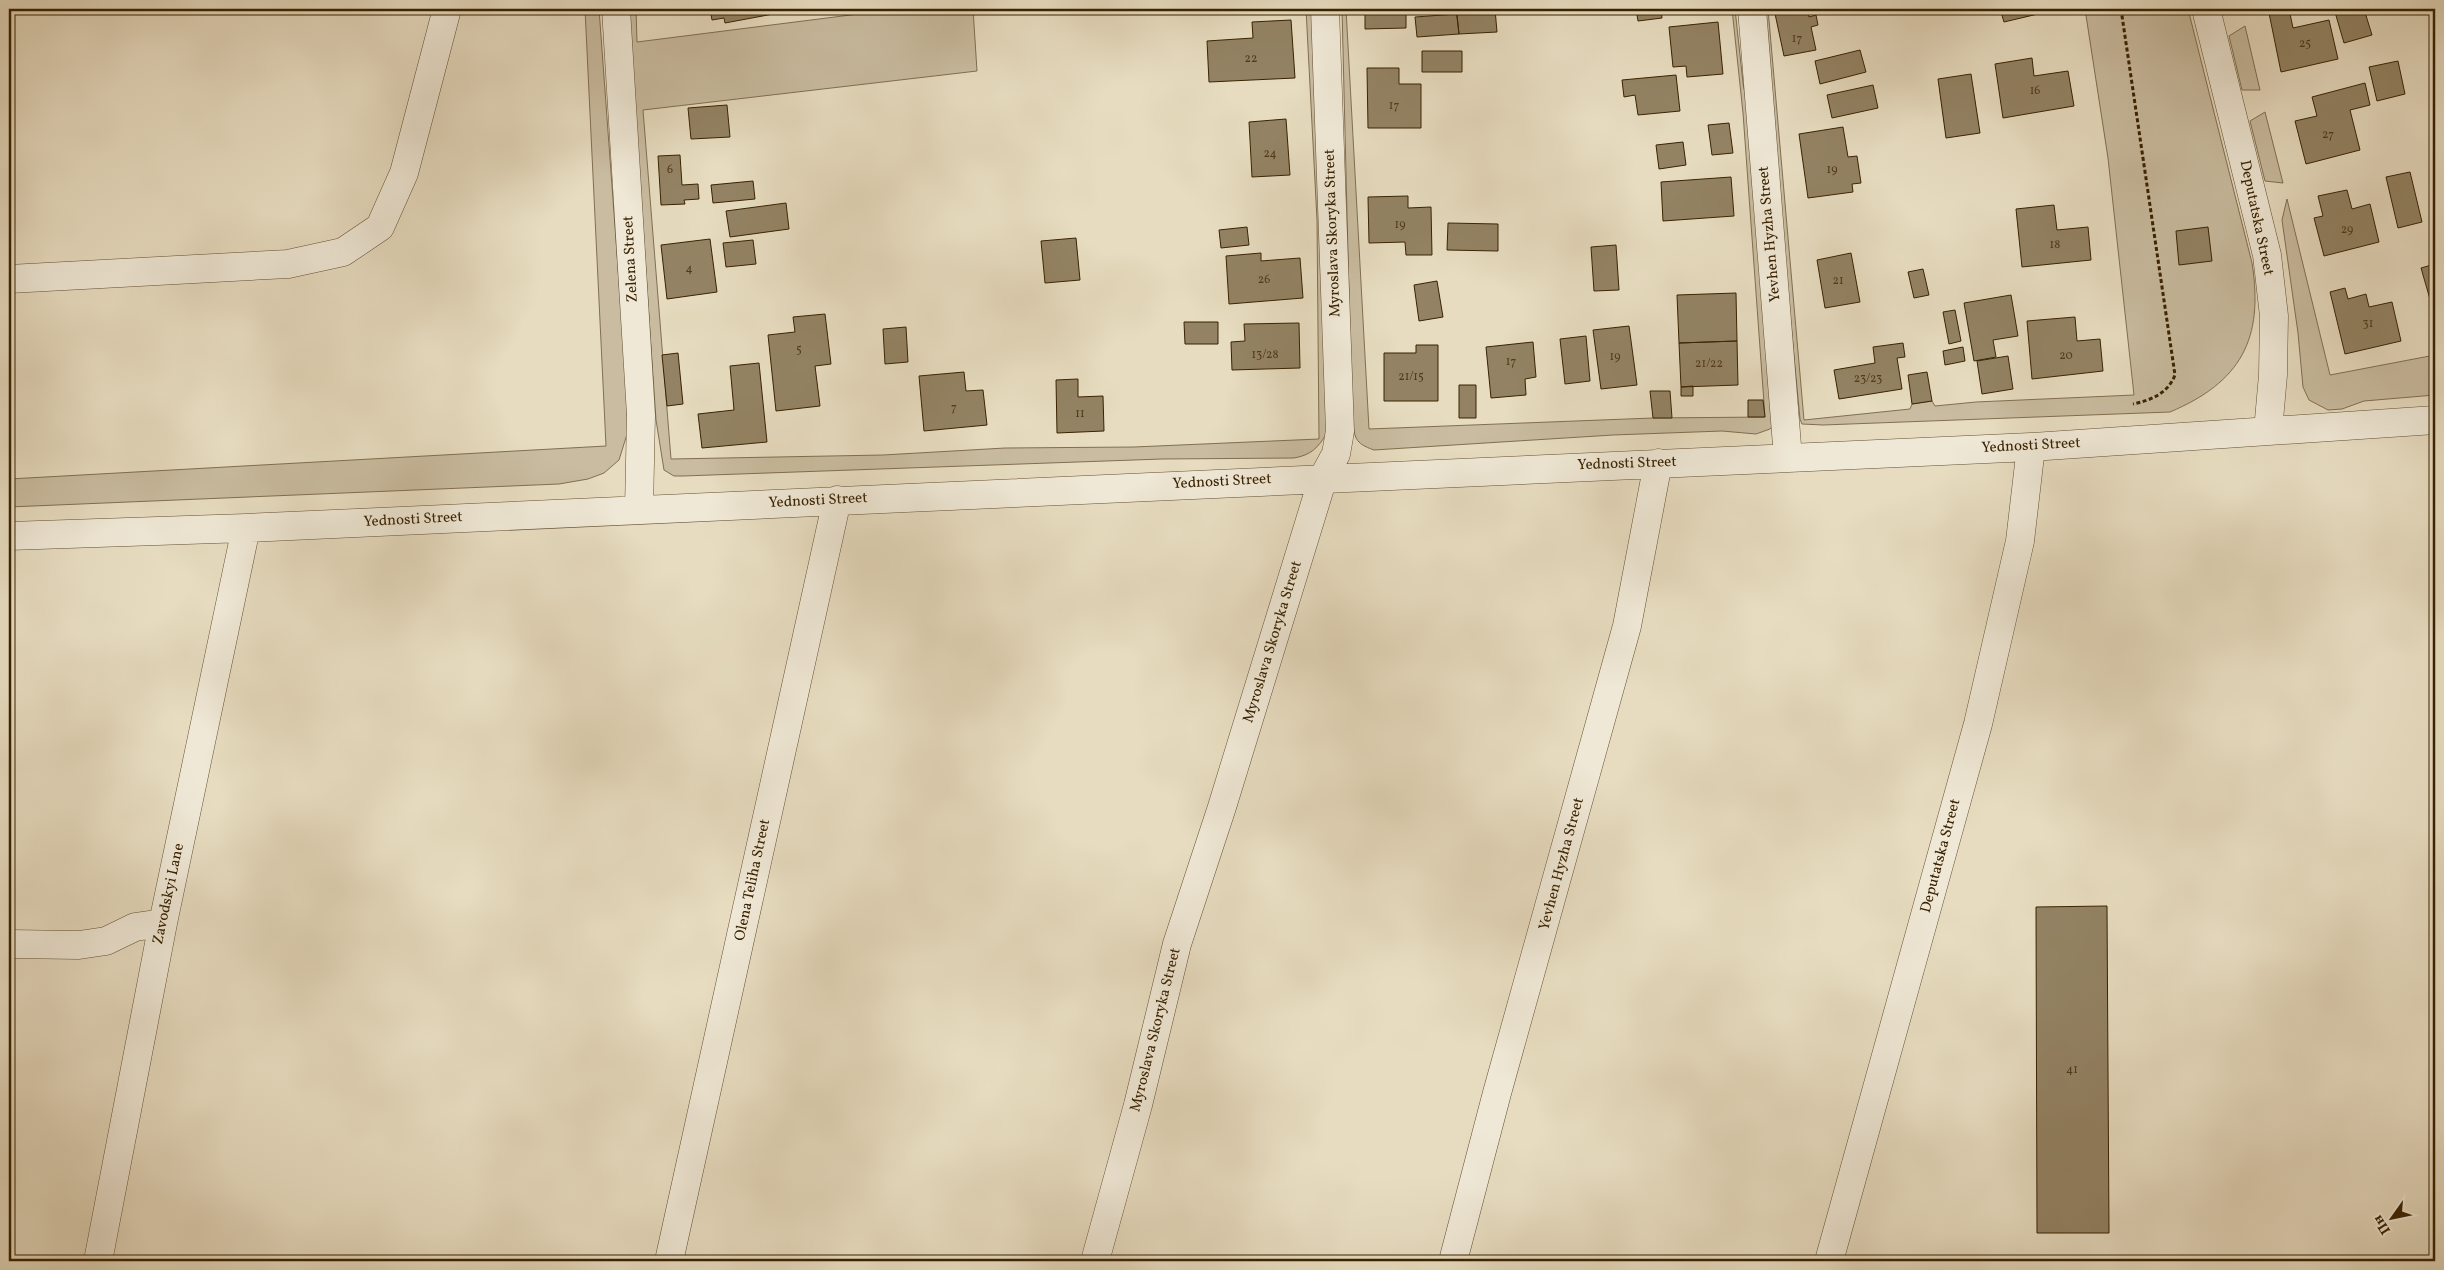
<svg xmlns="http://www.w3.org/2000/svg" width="2444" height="1270" font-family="Vollkorn,serif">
	<rect width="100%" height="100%" fill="#e7dcc0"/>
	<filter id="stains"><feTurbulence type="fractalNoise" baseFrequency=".004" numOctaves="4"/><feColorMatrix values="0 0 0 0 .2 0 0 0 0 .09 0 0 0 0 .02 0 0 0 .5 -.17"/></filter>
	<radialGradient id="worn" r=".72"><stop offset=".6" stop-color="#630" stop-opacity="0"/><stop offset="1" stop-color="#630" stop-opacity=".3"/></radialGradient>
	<path fill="#c9bca0" stroke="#816f50" d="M585,9H599L625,363L628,431L619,460L604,473L588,479L559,484L9,507V479L606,446Z
		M628,9H636L637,42L898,9H973L977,71L643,110L671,459L883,455L1005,448L1134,447L1319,439L1317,220L1306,9H1315L1327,433C1318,448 1311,455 1294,458L1162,459L683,476H674L664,470L656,420Z
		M1342,9H1346L1369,429L1653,418L1765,417L1743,113L1732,9H1735L1743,83L1750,123L1775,423L1770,429L1756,434L1722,431L1613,435L1374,450C1354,443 1355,438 1352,418Z
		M1761,9H1768L1804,420L1910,409L1912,404L1932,401L1935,406L1976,402L2134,395L2108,158L2085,9H2188L2252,263C2264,339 2241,382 2170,412L1823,425L1802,424L1800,419Z
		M2245,26L2260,90H2242L2229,36Z
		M2265,112L2283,183L2265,181L2250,121Z
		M2287,199L2330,375L2435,355V395L2364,401L2342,409L2328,410L2309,400L2303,387L2298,333L2282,220Z"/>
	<path fill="#938364" stroke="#392201" d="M710,9H783L784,12L725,23L724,18L712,20Z
		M1365,9H1406V28L1365,29Z
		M1456,9H1495L1497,32L1459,34Z
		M1636,9H1661L1662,18L1638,21Z
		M1774,9H1807L1809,17L1816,15L1818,25L1811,27L1816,50L1784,56Z
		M2000,9H2059L2004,22Z
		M2289,9L2293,28L2329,20L2338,59L2281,72L2269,13Z
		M2348,9H2364L2372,35L2344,43L2335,12Z
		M1457,14L1459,34L1417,37L1415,17Z
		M1291,20L1295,78L1209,82L1207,41L1253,38L1252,22Z
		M1718,22L1723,74L1687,77L1686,66L1673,67L1669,27Z
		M1860,50L1866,72L1820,84L1815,61Z
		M1422,51H1462V72H1422Z
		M2032,58L2034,76L2068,71L2074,106L2003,118L1995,64Z
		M2398,61L2405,94L2377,101L2369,67Z
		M1367,68H1399V84H1421V128H1368Z
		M1971,74L1980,133L1946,138L1938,79Z
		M1676,75L1680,111L1638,115L1635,95L1624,97L1622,80Z
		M2365,83L2370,105L2350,110L2360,150L2306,164L2295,121L2317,116L2312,97Z
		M1873,85L1878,108L1832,118L1827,95Z
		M727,105L730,137L691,139L688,108Z
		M1286,119L1290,175L1252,177L1249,122Z
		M1729,123L1733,153L1712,155L1708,125Z
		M1843,127L1848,157L1857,156L1861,183L1852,184L1853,192L1808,198L1799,134Z
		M1683,142L1686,165L1659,169L1656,145Z
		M680,155L682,185L698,184L699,199L684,200L685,204L661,205L658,156Z
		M2410,172L2422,222L2398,228L2386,177Z
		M1731,177L1734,216L1663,221L1661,182Z
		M753,181L755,199L713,203L711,185Z
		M2347,190L2352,209L2370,204L2379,242L2324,256L2314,218L2323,216L2318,196Z
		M1408,196V208L1431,207L1432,255H1406L1405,242L1369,243L1368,197Z
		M786,203L789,229L730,237L726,211Z
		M2054,205L2057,230L2088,227L2091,260L2022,267L2016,209Z
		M1448,223L1498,224V251L1447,250Z
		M1247,227L1249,245L1221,248L1219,230Z
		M2208,227L2212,261L2179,265L2176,231Z
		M1076,238L1080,280L1045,283L1041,241Z
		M710,239L717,292L667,299L661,245Z
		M753,240L756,264L726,267L723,243Z
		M1616,245L1619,290L1594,291L1591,247Z
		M1261,253V261L1300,258L1303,298L1229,304L1226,256Z
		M1851,253L1860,302L1825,308L1817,260Z
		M2435,264V305L2432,306L2421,268Z
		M1923,269L1929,295L1914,298L1908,272Z
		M1437,281L1443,317L1419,321L1414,285Z
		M2345,288L2348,299L2366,294L2369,307L2392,302L2401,341L2345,354L2330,292Z
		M1736,293L1737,341L1679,343L1677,295Z
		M2011,295L2018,336L1993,340L1996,357L1974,361L1964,303Z
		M1955,310L1961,341L1949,344L1943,312Z
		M825,314L831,364L815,366L820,406L776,411L768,335L795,332L793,317Z
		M2075,317L2077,341L2100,339L2103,371L2032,379L2027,321Z
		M1184,322H1218V344H1185Z
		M1299,323L1300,368L1232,370L1231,342L1245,341L1244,324Z
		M1629,326L1637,385L1601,389L1593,330Z
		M906,327L908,362L885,364L883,329Z
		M1586,336L1590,381L1565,384L1560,339Z
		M1737,341L1738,385L1681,387L1679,343Z
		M1533,342L1536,377L1525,379L1526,395L1491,398L1486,347Z
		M1903,343L1905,357L1897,358L1902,389L1839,399L1834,370L1875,363L1873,347Z
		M1416,345H1438V401H1384V353H1416Z
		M1963,347L1965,361L1945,365L1943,351Z
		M678,353L683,404L667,406L662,355Z
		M2008,356L2013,389L1982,394L1977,361Z
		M759,363L767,442L702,448L698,414L734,410L730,366Z
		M964,372L966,391L983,390L987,425L924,431L919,376Z
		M1927,372L1932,401L1912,404L1908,375Z
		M1078,379V397L1103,396L1104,431L1057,433L1056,380Z
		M1459,385H1476V418H1459Z
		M1693,386V396H1681V387Z
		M1650,391H1670L1672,418H1653Z
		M1748,400H1763L1765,417H1748Z
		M2107,906L2109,1233H2037L2036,907Z"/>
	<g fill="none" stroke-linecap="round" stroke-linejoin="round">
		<g stroke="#645031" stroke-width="29">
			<path id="minor" d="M616,9L641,415L639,509
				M1752,9L1788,458
				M2206,9L2267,255L2274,316L2273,375L2268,431
				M9,279L288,264L343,252L380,227L404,173L447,9
				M9,536L246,528L2031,447L2435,420
				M9,944L79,945L106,941L135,927L163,923
				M98,1261L163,923L246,528
				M669,1261L837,500
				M1095,1261L1138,1105L1177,944L1222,807L1323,478L1336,454L1340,431L1325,9
				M1453,1261L1497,1093L1627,626L1658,463
				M1829,1261L1978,724L2020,541L2031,447"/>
		</g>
		<path stroke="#392201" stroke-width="3" stroke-dasharray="4 2.5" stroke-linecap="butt" d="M2121,9L2175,375C2168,393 2152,400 2133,404"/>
		<use href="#minor" stroke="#efe8d6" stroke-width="28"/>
	</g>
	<g text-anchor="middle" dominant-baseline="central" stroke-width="4" stroke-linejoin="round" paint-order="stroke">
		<g font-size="12" fill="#503a1a">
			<text x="1797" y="39">17</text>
			<text x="2305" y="44">25</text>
			<text x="1251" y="59">22</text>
			<text x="2035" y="91">16</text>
			<text x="1394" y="106">17</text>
			<text x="2328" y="135">27</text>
			<text x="1270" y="154">24</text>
			<text x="670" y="170">6</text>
			<text x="1832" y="170">19</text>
			<text x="1400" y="225">19</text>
			<text x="2347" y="230">29</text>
			<text x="2055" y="245">18</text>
			<text x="689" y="269">4</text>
			<text x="1264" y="280">26</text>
			<text x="1838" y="281">21</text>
			<text x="2368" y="324">31</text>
			<text x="799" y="350">5</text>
			<text x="1265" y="355">13/28</text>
			<text x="2066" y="356">20</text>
			<text x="1615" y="357">19</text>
			<text x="1511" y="362">17</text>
			<text x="1709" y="364">21/22</text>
			<text x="1411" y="377">21/15</text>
			<text x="1868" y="379">23/23</text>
			<text x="954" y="408">7</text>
			<text x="1080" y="414">11</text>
			<text x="2072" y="1070">41</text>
		</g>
		<g font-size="15" fill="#392201" stroke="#efe8d6">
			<text transform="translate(2256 218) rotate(78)">Deputatska Street</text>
			<text transform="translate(1333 233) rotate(-92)">Myroslava Skoryka Street</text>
			<text transform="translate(1770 234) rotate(-95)">Yevhen Hyzha Street</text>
			<text transform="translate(631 259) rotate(-93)">Zelena Street</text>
			<text transform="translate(2031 446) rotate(-3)">Yednosti Street</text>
			<text transform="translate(1627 464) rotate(-2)">Yednosti Street</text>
			<text transform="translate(1222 482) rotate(-3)">Yednosti Street</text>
			<text transform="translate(818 501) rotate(-3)">Yednosti Street</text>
			<text transform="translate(413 520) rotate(-3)">Yednosti Street</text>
			<text transform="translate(1273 642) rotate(-73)">Myroslava Skoryka Street</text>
			<text transform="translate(1941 856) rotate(-75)">Deputatska Street</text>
			<text transform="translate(1562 864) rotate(-75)">Yevhen Hyzha Street</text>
			<text transform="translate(753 880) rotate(-78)">Olena Teliha Street</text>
			<text transform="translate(169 894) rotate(-78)">Zavodskyi Lane</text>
			<text transform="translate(1156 1030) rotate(-76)">Myroslava Skoryka Street</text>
		</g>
	</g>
	<rect width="2444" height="1270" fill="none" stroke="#e7dcc0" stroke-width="30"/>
	<rect x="10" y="10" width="2424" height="1250" fill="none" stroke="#392201" stroke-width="2.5"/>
	<rect x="15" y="15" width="2414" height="1240" fill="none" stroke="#392201"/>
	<g transform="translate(2392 1218) rotate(237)" stroke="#efe8d6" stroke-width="4" paint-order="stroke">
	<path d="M0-4L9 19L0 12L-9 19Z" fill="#392201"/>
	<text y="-8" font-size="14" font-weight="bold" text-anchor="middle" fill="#392201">Пн</text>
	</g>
	<rect width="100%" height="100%" filter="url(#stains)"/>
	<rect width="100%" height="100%" fill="url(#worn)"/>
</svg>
